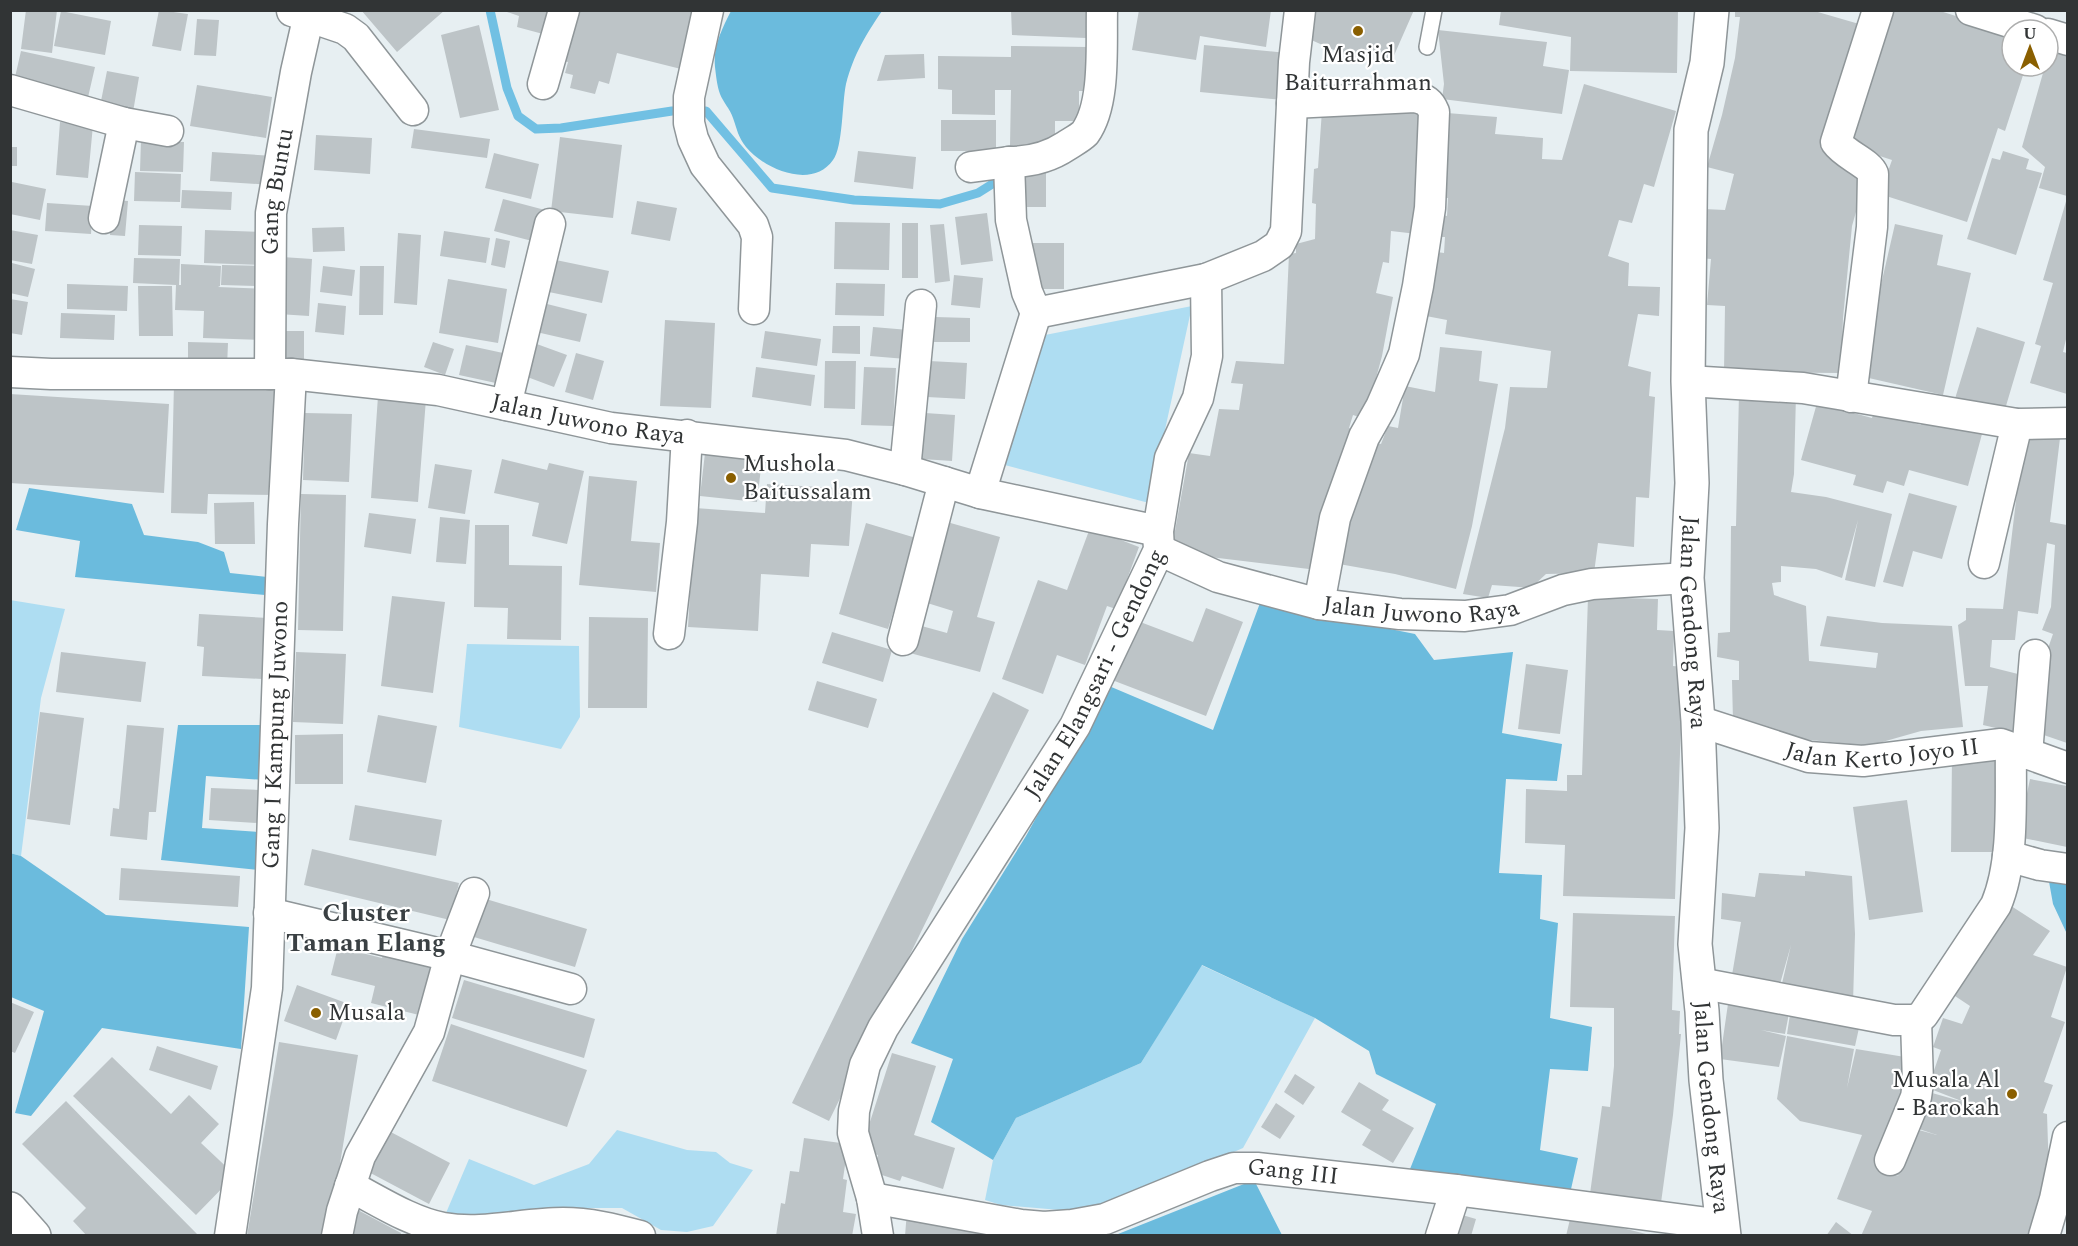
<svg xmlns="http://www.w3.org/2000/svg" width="2078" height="1246" font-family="Spectral,serif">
	<rect width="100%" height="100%" fill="#e7eff2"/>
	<path fill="#aeddf2" d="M1192,306L1149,503L1001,464L1040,336Z
		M10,600L65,609L41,698L21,856L10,853Z
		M467,644L579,646L580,717L561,749L459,727Z
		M1201,965L1315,1018L1243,1148L1190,1171L1083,1212L1001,1205L985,1200L993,1160L1016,1118L1141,1063Z
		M617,1130L687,1150L716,1152L730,1163L753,1170L713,1226L687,1232L661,1230L622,1208H572L543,1219H478L446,1213L469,1159L534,1185L589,1164Z"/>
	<path fill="#6bbbdd" d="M731,11H882C865,36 854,54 846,84C842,102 843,147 833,160C812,190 764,169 746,147C738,137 737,129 733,118C730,109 723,102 720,94C717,86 716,75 715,67C713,46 722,29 731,11Z
		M29,488L132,504L144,535L198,542L224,552L230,573L267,577L265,595L75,577L80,541L16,530Z
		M1260,603L1415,634L1434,660L1513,652L1502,733L1562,744L1557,781L1506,779L1499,873L1542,875L1540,919L1558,923L1550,1018L1592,1027L1588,1071L1550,1069L1540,1150L1578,1158L1569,1198L1408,1174L1436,1104L1376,1074L1369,1051L1315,1018L1202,965L1141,1063L1016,1118L993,1160L931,1122L953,1059L911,1043L962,939L1026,836L1109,686L1213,730Z
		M178,725H268L265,780L206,776L202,828L259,832V870L161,860Z
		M10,853L21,856L106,915L249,927L241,1049L102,1028L31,1116L15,1113L44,1011L11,997Z
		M2067,862V934L2053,904L2048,876Z
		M1254,1180L1282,1235L1113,1236Z"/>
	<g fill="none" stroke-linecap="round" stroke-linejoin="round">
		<path stroke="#71c0e3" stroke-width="9" d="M490,10L507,88L518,116L536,129L561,128L672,111H706L772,188L854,200L940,204L978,193L1005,176"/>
	</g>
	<path fill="#bdc4c7" d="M26,10H57L52,53L21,49Z
		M159,10L188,14L181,51L152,46Z
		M361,10H445L397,52Z
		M501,10H549L543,34L517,27L519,16Z
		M571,10H704L689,71L617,53L609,84L599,81L595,94L570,88L573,75L565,73L568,62L558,60Z
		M1011,10H1090L1086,38L1012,35Z
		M1139,10H1271L1266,47L1200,36L1196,60L1132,50Z
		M1312,10H1414L1392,60L1366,49L1361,62L1309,39L1315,24L1308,20Z
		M1501,10H1678L1677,73L1570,71L1571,37L1499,25Z
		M1735,10H1811L1866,26L1825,143L1867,173L1852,226L1843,318L1841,373L1724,372L1725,306L1707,305L1711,259L1700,258L1704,209L1725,210L1734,174L1707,167L1722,115L1735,58L1740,17H1735Z
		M1885,10H1937L2012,34V66H2026L2005,131L1998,128L1967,222L1880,194L1892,160L1849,146Z
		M61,11L111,21L105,55L54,46Z
		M197,19L219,20L216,56L194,55Z
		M479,25L499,110L460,118L441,35Z
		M1438,30L1547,42L1543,66L1569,70L1562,114L1442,99L1444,84Z
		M1204,45L1287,53L1282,100L1200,92Z
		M1011,46L1088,47L1087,91H1079V121H1055V146H1010L1011,90H995V115L952,114V90L938,89V56L1011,57Z
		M21,51L95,67L86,106L13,86Z
		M2049,51L2067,56V196L2039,188L2045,167L2022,147L2045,66H2048Z
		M924,54L925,78L877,81L885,55Z
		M107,71L139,77L133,112L100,106Z
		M1584,84L1676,111L1654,187L1644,184L1632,223L1619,220L1608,256L1629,263L1628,286L1660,287L1659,316L1638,314L1628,366L1651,372L1649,396L1655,397L1649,498L1636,497L1634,547L1598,543L1594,573L1546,574L1531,588L1492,585L1488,598L1463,594L1505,428L1510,387L1547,388L1551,351L1445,334L1447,320L1426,316L1437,252L1444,253L1445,237H1440L1442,215L1447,216L1448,198H1439L1447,113L1497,117L1495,134L1543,138L1542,159L1562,160Z
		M197,85L272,97L266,138L190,126Z
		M1363,107L1424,113L1417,234L1391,231L1389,263L1383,262L1376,293L1393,297L1382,356L1365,419L1353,415L1349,428L1358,431L1317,570L1210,557L1173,542L1189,453L1210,456L1219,409L1239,410L1243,384L1231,383L1236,361L1284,364L1289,254L1296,253V244L1315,239L1316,204L1312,203L1314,169L1318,168L1322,110Z
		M941,120H996V151H941Z
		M60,122L93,125L88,178L56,175Z
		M414,129L490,139L487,158L411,148Z
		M316,135L372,138L370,174L314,170Z
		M560,137L622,145L613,218L551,211Z
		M141,140L184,142L183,172L140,171Z
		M10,147H17V166H10Z
		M858,151L916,157L913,189L854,182Z
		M2003,151L2029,159L2026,169L2042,173L2016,255L1967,239L1992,158L2000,160Z
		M212,152L274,156L272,185L210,181Z
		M494,153L539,164L531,199L485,188Z
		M135,172L181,174L180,202L134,201Z
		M1016,173H1046V207H1016Z
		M12,182L46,189L40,220L10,214Z
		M182,190L232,192L231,210L181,208Z
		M2067,198V335L2063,352L2067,353V394L2030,383L2041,346L2035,344L2053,283L2043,280Z
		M503,199L545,210L536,242L494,231Z
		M113,200L128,201L125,236L110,235Z
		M637,201L677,208L670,241L631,234Z
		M47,203L93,206L91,234L45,231Z
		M987,213L993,261L961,265L955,217Z
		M835,222L890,223L889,270L834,269Z
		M902,223H918V278H902Z
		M944,224L950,281L935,283L930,225Z
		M1895,224L1943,235L1937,265L1971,273L1943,395L1860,376Z
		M139,225L182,226L181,256L138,255Z
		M344,227L345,251L313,252L312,228Z
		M10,230L38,235L32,264L10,260Z
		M205,230L265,232L264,265L204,263Z
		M444,231L490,238L486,263L440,256Z
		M398,233L421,235L417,305L394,303Z
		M496,238L510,241L505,268L491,265Z
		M1032,243H1064V289H1032Z
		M282,257L312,259L309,316L278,314Z
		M134,258L180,259L179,285H181V264L221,266L220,286L218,287L265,289L263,340L203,338L204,311L175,310L176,285L133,283Z
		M551,259L609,271L602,303L544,291Z
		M12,263L35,269L28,297L10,293Z
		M222,265L261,266L260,286L221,285Z
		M323,266L355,270L352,296L320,292Z
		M360,266H384L383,315H359Z
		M954,275L983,278L980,308L951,305Z
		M448,279L507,289L498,343L439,333Z
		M836,283L885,284L884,316L835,315Z
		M67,284L128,286L127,311L67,309Z
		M138,286H172L173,336H139Z
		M10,299L28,302L22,335L10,333Z
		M539,302L587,314L580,342L532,331Z
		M318,303L346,306L344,335L315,332Z
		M61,313L115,315L114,340L60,338Z
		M935,317L970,318V342H934Z
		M665,320L715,323L711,408L660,406Z
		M833,326H860V354L832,353Z
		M873,327L909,330L906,359L870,356Z
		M1977,327L2025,342L2003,416L1954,402Z
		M276,331H304V363H276Z
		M765,331L821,339L817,366L761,358Z
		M188,342L228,343L227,367L188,366Z
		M433,342L454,349L445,375L424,367Z
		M534,343L567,355L554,387L522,375Z
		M466,345L512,355L505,385L459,375Z
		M1440,347L1482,351L1479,381L1498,384L1472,526L1456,589L1395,574L1339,564L1354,500L1375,443L1381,444L1388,426L1398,428L1405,386L1435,392Z
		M576,353L604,361L593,400L565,392Z
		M825,361H856L855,409L824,408Z
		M929,361L967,363L965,399L927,397Z
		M756,367L815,375L811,406L752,397Z
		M864,367L896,368L893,426L861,425Z
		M174,383L282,386L280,495L208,494L207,514L171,513Z
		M1739,393L1796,394L1794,474L1791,492L1826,497L1892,514L1875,587L1845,580L1858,520L1842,578L1816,569L1781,566V582L1772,583L1774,595L1806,606L1809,661L1876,668L1878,653L1820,646L1827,616L1882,623L1952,626L1963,727L1921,731L1868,746L1801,739L1733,721L1732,680H1739V661L1717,657L1718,633L1730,632L1731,526H1736Z
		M10,394L169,404L164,493L10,483Z
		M378,396L426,399L418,502L371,498Z
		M1817,403L1872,418L1874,412L1921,425L1923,417L1982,434L1968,486L1909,470L1904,486L1887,481L1883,493L1853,485L1856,475L1801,460Z
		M305,413L352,414L349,482L303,480Z
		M925,413L955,415L952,461L922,459Z
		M2024,434L2060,438L2050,522L2067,525V743L2035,732L2038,677L2053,634L2042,630L2051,607L2055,545L2047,543L2038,614L2018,611L2015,640H1992L1990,667L2030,677L2025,735L1983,725L1988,686H1965L1958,625L1966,620V608L2003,609Z
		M705,453L762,459L757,502L700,496Z
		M502,459L547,470L549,463L584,471L567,544L532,536L539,503L494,493Z
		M435,464L472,470L465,514L428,508Z
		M589,476L637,481L631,541L660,543L656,592L579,585Z
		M767,484L853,489L849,546L811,544L809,577L761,574L758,631L688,627L695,508L765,513Z
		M1909,493L1957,506L1942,559L1913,551L1903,587L1883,582Z
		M301,494L346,495L343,631L298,630Z
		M254,502L255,544H215L214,503Z
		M369,513L416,519L411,554L364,547Z
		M440,517L470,520L466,564L436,562Z
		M947,522L1000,537L977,617L995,622L980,672L910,653L918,625L947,633L953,611L924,602Z
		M866,523L916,538L888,629L839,614Z
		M475,525H509V565L562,566L561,640L507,639L508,608L474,607Z
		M1090,528L1139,547L1116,609L1107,606L1085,665L1057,655L1043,694L1002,679L1038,580L1067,590Z
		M392,596L445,602L433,693L381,686Z
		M1588,597L1658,599L1657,630L1674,631L1673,666L1683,667L1675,899L1563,896L1565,845L1525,843L1526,789L1567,791V775H1582Z
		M1206,608L1243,622L1206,716L1112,680L1135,620L1193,642Z
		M199,614L268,618L262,679L202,676L204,647L197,646Z
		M589,617L648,618L647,708H588Z
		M832,632L892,650L883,682L822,663Z
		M61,652L146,662L141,702L56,692Z
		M296,652L346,654L343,724L293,722Z
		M1526,664L1568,670L1560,734L1518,729Z
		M817,681L877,699L868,728L808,710Z
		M993,692L1029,710L829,1121L792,1103Z
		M40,712L84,718L70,825L27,819Z
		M378,715L437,726L426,783L367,772Z
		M127,725L164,728L156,812H149L147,840L110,836L113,808L119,809Z
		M343,734V784H295V735Z
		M1952,756L2000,757V852H1951Z
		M2030,779L2067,786V847L2018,837Z
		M211,788L260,790L258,823L209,820Z
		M1907,800L1923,912L1869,920L1853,807Z
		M355,805L442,820L436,856L349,840Z
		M312,849L459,883L450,920L304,885Z
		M121,868L240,876L238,907L119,900Z
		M1805,871L1852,876L1855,934L1853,1003L1780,992L1791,945L1778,991L1731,981L1741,922L1721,919L1722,893L1755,897L1759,873L1805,876Z
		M486,899L587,929L575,967L474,937Z
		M2005,902L2050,931L2033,955L2067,967L2051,1017L2065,1022L2044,1082L2053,1085L2043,1113L2047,1114L2050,1205L2040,1236H1861L1872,1211L1837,1199L1862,1135L1800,1121L1777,1099L1787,1036L1854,1049L1847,1088L1856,1049L1911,1058L1883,1171L1899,1176L1887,1171L1908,1127L1937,1135L1910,1126L1925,1091L1964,1102L1928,1088L1941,1050L1933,1047L1943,1018L1962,1024L1970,1006L1952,994Z
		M1573,913L1675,916L1672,1010L1680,1011L1679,1034H1681L1673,1115L1660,1210L1589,1201L1602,1106L1610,1107L1614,1066V1008L1570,1007Z
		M338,947L382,958L385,948L441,963L427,1017L371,1003L375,986L331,975Z
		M464,980L595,1019L584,1058L452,1018Z
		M297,985L349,1004L336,1040L284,1021Z
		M1729,997L1790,1008L1785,1034L1761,1030L1786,1036L1779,1067L1720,1059Z
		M10,1002L34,1012L15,1053L10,1051Z
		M1791,1008L1861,1019L1855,1046L1787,1034Z
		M451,1024L587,1070L567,1127L432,1081Z
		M279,1042L358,1055L328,1236H247Z
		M157,1046L218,1066L211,1090L149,1070Z
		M892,1053L936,1066L914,1135L955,1148L943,1189L902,1176L900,1181L873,1172L878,1155L861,1150Z
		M112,1057L171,1114L189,1095L219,1124L201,1143L235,1175L196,1215L73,1096Z
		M1295,1074L1315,1087L1303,1105L1284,1092Z
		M1359,1082L1389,1100L1382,1110L1414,1128L1393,1163L1362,1145L1371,1130L1341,1112Z
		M66,1101L95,1131L199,1236H87L73,1221L86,1208L22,1144Z
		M1276,1103L1295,1116L1280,1139L1261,1127Z
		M385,1129L450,1163L429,1204L363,1169Z
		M804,1138L848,1144L843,1179L847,1180L843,1212L856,1214L852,1236H776L781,1203L785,1204L790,1171L799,1172Z
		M356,1209L401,1233L400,1236H351L355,1229L347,1225Z
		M907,1211L1001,1236H905Z
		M1452,1212L1476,1219L1471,1236H1445Z
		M1571,1215L1650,1235V1236H1566Z
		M1836,1222L1854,1236H1826Z"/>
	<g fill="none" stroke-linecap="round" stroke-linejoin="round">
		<g stroke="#8f9699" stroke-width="18">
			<path id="service" d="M1427,47L1434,10"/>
		</g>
		<g stroke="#8f9699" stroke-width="33">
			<g id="minor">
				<path d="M708,10L689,97V123L693,139L705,165L753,225L757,237L754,309"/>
				<path d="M1102,10C1101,45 1106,104 1085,133C1080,138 1072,142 1066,146C1048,158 1030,162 1009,162L1011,220L1027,292L1036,313L1206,279L1263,256L1279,245L1286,231L1294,62L1300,10"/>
				<path d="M1971,10L2035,30"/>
				<path d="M292,11L345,29L356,37L413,110"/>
				<path d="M2048,34L2068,40"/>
				<path d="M543,84L564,10"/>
				<path d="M10,90L124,123L168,131"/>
				<path d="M1292,103L1415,97C1425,99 1430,102 1434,112L1430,208L1418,286L1404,354L1381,407L1364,437L1335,518L1319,604"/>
				<path d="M971,167L1009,162"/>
				<path d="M104,218L124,123"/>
				<path id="s1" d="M10,372L51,374H291L438,390L611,428L846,455L905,470L980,493L1158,531"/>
				<path id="s2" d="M270,374L271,213L296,72L310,10"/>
				<path d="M1688,381L1803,388L2017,424L2068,423"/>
				<path d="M1851,397L1872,227L1873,174C1869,163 1845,155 1836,142L1878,10"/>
				<path d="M506,405L550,224"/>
				<path d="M905,470L921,305"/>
				<path d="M980,493L1036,313"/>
				<path id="s3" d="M1159,550L1218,577L1319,604L1400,614L1465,616L1510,610L1563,590L1592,584L1687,578"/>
				<path d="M1984,563L2017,424"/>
				<path d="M669,634L682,522L687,435"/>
				<path d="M903,640L944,482"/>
				<path id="s4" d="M1698,721L1809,757L1863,761L2001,744L2068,768"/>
				<path d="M2027,754L2035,655"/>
				<path d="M2008,856L2040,865L2068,869"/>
				<path d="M269,913L450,956L571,989"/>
				<path d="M1699,983L1894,1020H1916L1923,1015L1996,905C2015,860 2010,797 2011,748"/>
				<path d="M1890,1160L1916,1097L1918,1083L1916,1020"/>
				<path d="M350,1186C379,1201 411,1222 443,1228C484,1235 522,1223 563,1223C590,1223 614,1229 640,1236"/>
				<path id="s5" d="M872,1198L1021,1225L1044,1227L1072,1225L1105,1219L1210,1176L1234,1168H1257L1456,1190L1723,1225"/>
				<path id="s6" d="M230,1236L267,988L283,524L291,374"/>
				<path d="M337,1236L342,1211L360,1156L429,1032L450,956L474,893"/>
				<path id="s7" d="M878,1236L872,1198L853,1133L854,1111L865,1065L883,1028L1075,726L1159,550L1158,531L1170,458L1198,398L1207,356L1206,279"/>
				<path d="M1441,1236L1456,1190"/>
				<path d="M2044,1236L2055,1199L2068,1137"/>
			</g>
		</g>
		<g stroke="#8f9699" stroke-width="36">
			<g id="secondary">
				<path id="s8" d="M1712,10L1707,63L1691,130L1688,381L1692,483L1687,578L1698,721L1702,828L1695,944L1702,1011L1706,1080L1724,1236"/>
				<path d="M10,1209L34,1236"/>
			</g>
		</g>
		<use href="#service" stroke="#fff" stroke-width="15"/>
		<use href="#minor" stroke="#fff" stroke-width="30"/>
		<use href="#secondary" stroke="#fff" stroke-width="33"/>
	</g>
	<g fill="#8a5f00" stroke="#fff" stroke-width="2">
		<circle cx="1358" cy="31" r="6"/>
		<circle cx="731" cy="478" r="6"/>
		<circle cx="316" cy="1013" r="6"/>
		<circle cx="2012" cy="1094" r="6"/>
	</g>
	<g text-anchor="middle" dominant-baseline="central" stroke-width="4.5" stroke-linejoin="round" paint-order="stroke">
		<g font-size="24" fill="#313435" stroke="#fff" text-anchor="start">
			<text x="1358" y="55" text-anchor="middle">Masjid<tspan x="1358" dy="28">Baiturrahman</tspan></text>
			<text x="743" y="464">Mushola<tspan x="743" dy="28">Baitussalam</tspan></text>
			<text x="328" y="1013">Musala</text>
			<text x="2000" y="1080" text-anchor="end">Musala Al<tspan x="2000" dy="28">- Barokah</tspan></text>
		</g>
		<g font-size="24" fill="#313435" stroke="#fff">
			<text stroke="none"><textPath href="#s2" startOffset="183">Gang Buntu</textPath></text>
			<text stroke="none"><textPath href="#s1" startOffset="582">Jalan Juwono Raya</textPath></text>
			<text stroke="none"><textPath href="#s3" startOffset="272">Jalan Juwono Raya</textPath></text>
			<text stroke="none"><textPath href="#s8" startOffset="615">Jalan Gendong Raya</textPath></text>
			<text stroke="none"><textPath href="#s7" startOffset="630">Jalan Elangsari - Gendong</textPath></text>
			<text stroke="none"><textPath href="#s6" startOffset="504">Gang I Kampung Juwono</textPath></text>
			<text stroke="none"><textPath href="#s4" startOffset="190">Jalan Kerto Joyo II</textPath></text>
			<text stroke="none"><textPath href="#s8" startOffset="1101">Jalan Gendong Raya</textPath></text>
			<text stroke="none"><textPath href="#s5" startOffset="434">Gang III</textPath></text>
		</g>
		<g font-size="26" font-weight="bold" fill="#3a4043" stroke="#fff">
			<text x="366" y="913">Cluster<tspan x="366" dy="30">Taman Elang</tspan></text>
		</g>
	</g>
	<rect width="2078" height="1246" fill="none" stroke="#313435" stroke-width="24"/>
	<g transform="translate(2030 48)"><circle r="28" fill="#ffffff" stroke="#adaeae" stroke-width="1.5"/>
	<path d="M0-4.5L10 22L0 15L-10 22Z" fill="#8a5f00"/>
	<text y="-9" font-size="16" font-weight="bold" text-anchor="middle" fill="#313435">U</text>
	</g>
</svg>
